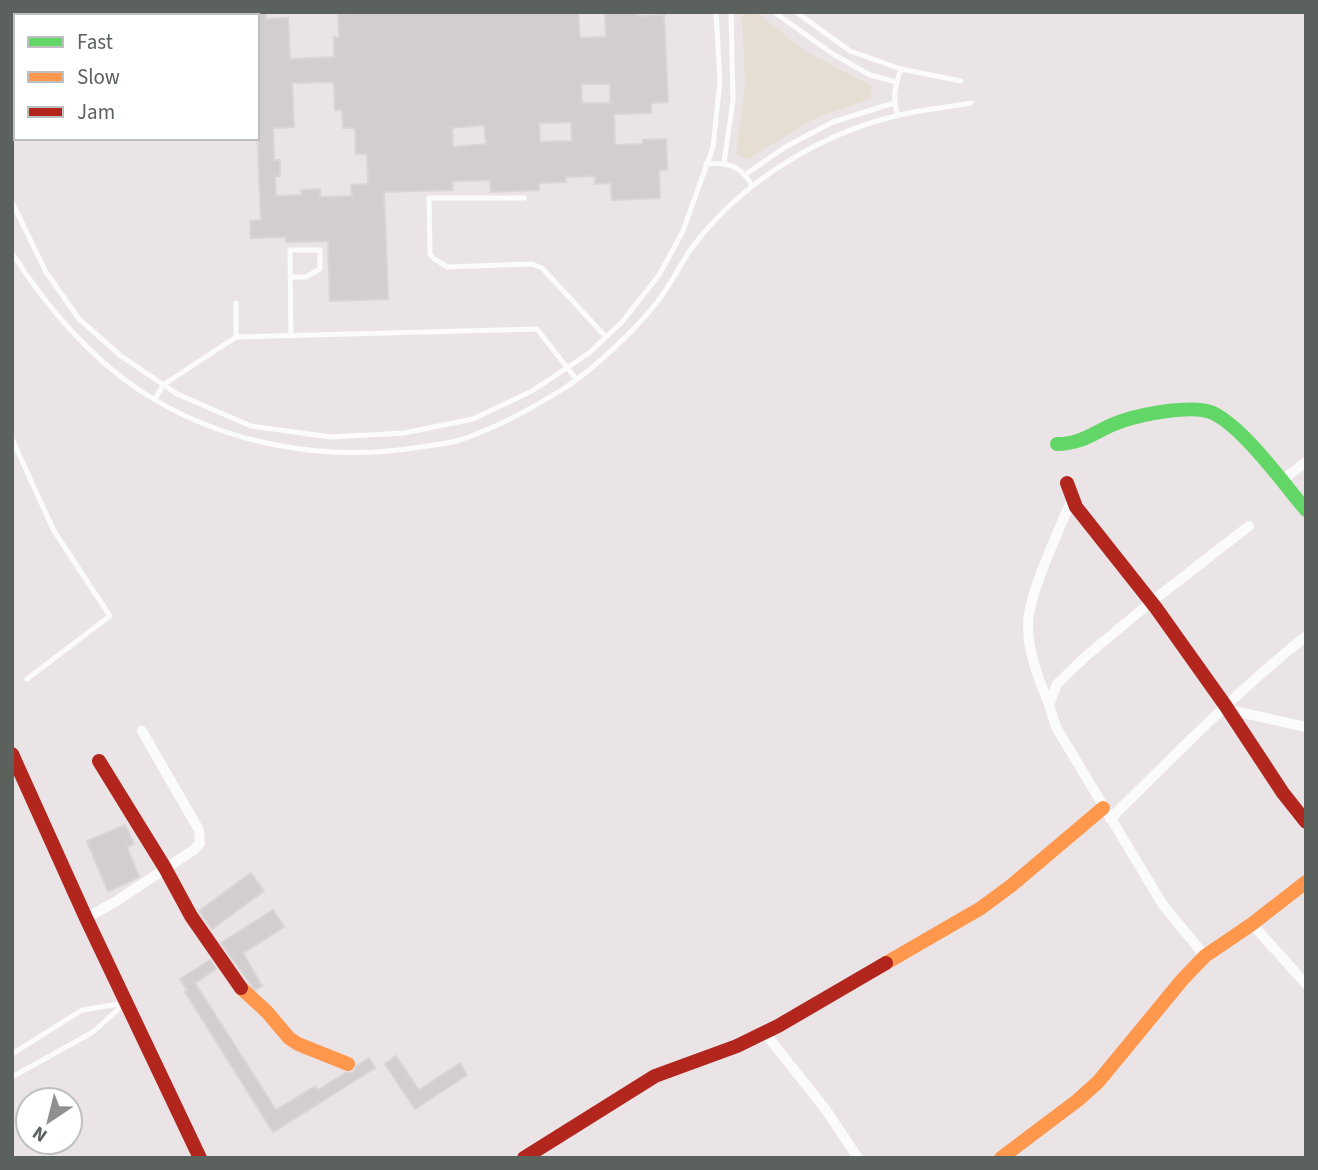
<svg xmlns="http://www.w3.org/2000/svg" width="1318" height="1170" font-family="'Source Sans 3',sans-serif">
	<rect width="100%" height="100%" fill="#eae4e7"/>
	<path fill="#e6ded2" d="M746,12H756L805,51L872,86L871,98L817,117L748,159L736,154L745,87L742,16Z"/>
	<path fill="#d2ced0" stroke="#d9d4d6" stroke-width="2" fill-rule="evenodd" d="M257,12H266V19L288,18L290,59L334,57V37H339L338,14H348V12H578L580,38L606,37L605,12H637V16L664,15L668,102L651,103V113L614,114L615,145L643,144V140L666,139L667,170H659L660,198L612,200L611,183L595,184V176L565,177L566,182L539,183V190L491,192L490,180L452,181L453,190L384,192L388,299L330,301L328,241L286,242V237L251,238L250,221L261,220L257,129ZM334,82L335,110H342L343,128H355L356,154H367L368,184L351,185L352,196L320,197V189L301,190L302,195L276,196L275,176H280V160H274L273,128L294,127L292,83ZM581,84H610V103H582ZM571,122L572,141L540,142L539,123ZM484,125L486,144L453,147L452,128Z
		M125,825L134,844L127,847L139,877L108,892L87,841Z
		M251,873L264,891L212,929L199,911Z
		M273,910L284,927L243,953L262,986L255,990L221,943Z
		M210,960L216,969L195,983L276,1110L315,1086L318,1090L345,1073L353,1072L357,1066L369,1058L375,1068L273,1132L185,992L187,990L180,979Z
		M396,1056L419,1090L460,1063L467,1075L415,1109L385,1064Z"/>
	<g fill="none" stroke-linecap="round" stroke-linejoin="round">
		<path stroke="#fcfbfb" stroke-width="5" d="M774,12L833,54L870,75L896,82
			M796,12L850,51L901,69L961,81
			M12,84H16
			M898,116C892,99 895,85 901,69
			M724,162L733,100L731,12
			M706,164C728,162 742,166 752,186
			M746,174L787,146L833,122L894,103
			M524,198H429L430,254L434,259L448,267L532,264L542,268L606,337
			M12,202L46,272L79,319L121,356L177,394L251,426L331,437L404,433L473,419L532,391L589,353L622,322L659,275L683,231L713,147L720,81L716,12
			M12,253C45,305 90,358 142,392C223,444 325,463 420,447C433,445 447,444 460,440C496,428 531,409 563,389C593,370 640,326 660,298C672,282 680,265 691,249C738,185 814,137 891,117C916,110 944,108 971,103
			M291,277H306L320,269V250H290L291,336
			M236,303V337
			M155,399L163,385L236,337L537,329L576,379
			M12,439L54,531L110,616L27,679
			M12,1054L82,1010L125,1003
			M12,1077L93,1032L125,1003"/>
		<path stroke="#fcfbfb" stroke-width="10" d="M1281,481L1306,462
			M1049,704C1039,680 1028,653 1028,626C1027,597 1060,528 1072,499
			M1229,710L1306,727
			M1110,819C1174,756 1236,692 1306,636
			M86,918L115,902L195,849L200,843L199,830L142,731
			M1252,924L1306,984
			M1205,956L1163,905L1056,727L1049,705L1057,684L1085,657L1151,602L1249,526
			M765,1033L826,1110L858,1158"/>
		<path stroke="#63d668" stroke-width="14" d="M1057,444C1085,444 1097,429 1122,421C1143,414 1192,404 1213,413C1244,428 1283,483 1306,510"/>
		<path stroke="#ff974d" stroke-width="14" d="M886,963L981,908L1012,885L1103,808
			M241,988L267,1012L289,1038L298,1044L348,1064
			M1001,1158L1078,1100L1098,1082L1182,980L1205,956L1252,924L1306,882"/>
		<path stroke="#b3261e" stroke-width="14" d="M1067,483L1076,507L1156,608L1225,705L1283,793L1306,822
			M12,754L86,918L200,1158
			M99,761L165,868L191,916L241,988
			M524,1158L655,1076L737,1046L778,1026L886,963"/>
	</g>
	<rect width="1318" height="1170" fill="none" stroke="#5b625d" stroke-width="28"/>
	<rect x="14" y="14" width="245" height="126" fill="#ffffff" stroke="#bdc0be" stroke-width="2"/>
	<rect x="28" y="37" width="35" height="10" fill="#63d668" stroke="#bdc0be" stroke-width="2"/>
	<text x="77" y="49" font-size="21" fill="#5b625d">Fast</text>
	<rect x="28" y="72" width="35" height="10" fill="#ff974d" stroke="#bdc0be" stroke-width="2"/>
	<text x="77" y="84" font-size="21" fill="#5b625d">Slow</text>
	<rect x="28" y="107" width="35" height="10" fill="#b3261e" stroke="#bdc0be" stroke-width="2"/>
	<text x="77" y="119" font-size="21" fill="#5b625d">Jam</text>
	<g transform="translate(49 1121) rotate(215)"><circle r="33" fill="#ffffff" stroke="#bdc0be" stroke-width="2"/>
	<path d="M0-5L12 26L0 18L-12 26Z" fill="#8d908d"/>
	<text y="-10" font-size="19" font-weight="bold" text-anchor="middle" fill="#5b625d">N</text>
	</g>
</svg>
